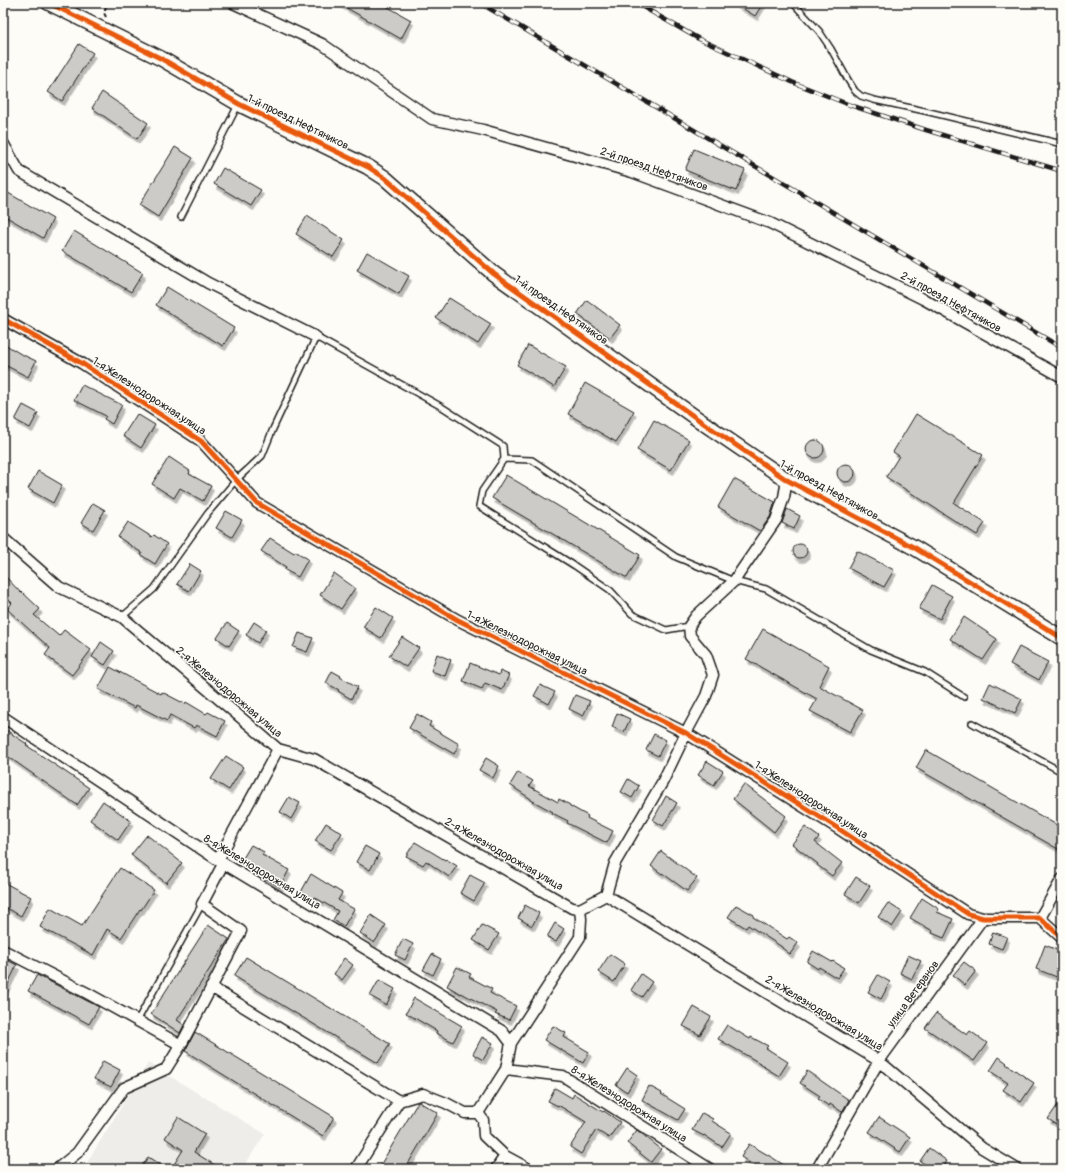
<svg xmlns="http://www.w3.org/2000/svg" width="1065" height="1172" font-family="Pangolin,sans-serif">
	<defs>
		<filter id="shadow"><feDropShadow dx="2.5" dy="4.5" stdDeviation="0" flood-color="#0004"/></filter>
	</defs>
	<rect width="100%" height="100%" fill="#fdfcf7"/>
	<filter id="ink" filterUnits="userSpaceOnUse"><feTurbulence type="fractalNoise" baseFrequency=".025" numOctaves="2"/><feDisplacementMap in="SourceGraphic" scale="8" xChannelSelector="R" yChannelSelector="G"/><feConvolveMatrix kernelMatrix="1 2 1 2 8 2 1 2 1" color-interpolation-filters="sRGB"/></filter>
	<g filter="url(#ink)">
		<path fill="#eeede9" d="M148,1063L265,1134L242,1169H83Z"/>
		<path fill="#cccbc8" stroke="#1c1c1c" filter="url(#shadow)" d="M338,3H381L411,20L401,39Z
			M734,3H763L755,16Z
			M79,44L93,53L62,101L48,92Z
			M102,92L148,123L137,139L92,108Z
			M175,147L193,158L158,217L139,205Z
			M694,149L745,170L736,191L685,170Z
			M223,168L261,190L251,206L214,184Z
			M3,190L53,219L43,238L3,215Z
			M307,216L344,240L333,257L296,234Z
			M74,231L143,273L131,292L62,251Z
			M367,252L409,276L399,294L357,270Z
			M167,287L234,328L223,346L156,305Z
			M449,298L491,324L478,344L436,318Z
			M587,300L620,325L610,338L577,314Z
			M3,343L19,353L36,361L28,377L3,364Z
			M528,345L566,367L554,387L517,365Z
			M585,383L634,411L616,442L568,414Z
			M82,385L122,405L112,424L104,419L106,416L74,400Z
			M23,405L38,413L30,428L15,420Z
			M137,414L155,425L141,448L123,436Z
			M916,414L983,455L954,503L985,523L977,535L886,477L899,456L893,452Z
			M654,420L689,440L671,470L637,450Z
			M806 449a9 9 0 1 1 18 0a9 9 0 1 1-18 0Z
			M169,457L190,471L189,474L211,486L203,501L180,488L174,498L152,484Z
			M837 473a9 9 0 1 1 18 0a9 9 0 1 1-18 0Z
			M38,471L62,485L53,503L28,489Z
			M506,475L640,555L627,578L492,498Z
			M734,479L775,502L770,517L760,531L718,507Z
			M93,503L105,510L93,530L81,523Z
			M787,509L800,516L794,529L782,523Z
			M226,511L242,520L232,537L216,528Z
			M128,522L152,537L154,535L167,544L155,564L141,555L142,553L118,537Z
			M270,538L294,553L295,551L308,559L298,577L285,570L286,567L261,551Z
			M793 551a7 7 0 1 1 14 0a7 7 0 1 1-14 0Z
			M857,551L894,570L884,587L848,568Z
			M190,564L201,571L189,591L177,584Z
			M334,573L355,588L341,609L320,595Z
			M3,574L21,593L22,592L40,609L34,615L59,636L64,630L91,650L72,675L45,655L50,648L33,633L7,609L12,603L3,594Z
			M932,585L952,596L940,619L919,609Z
			M376,607L393,618L381,638L363,627Z
			M964,617L997,639L983,660L950,639Z
			M254,622L266,630L258,643L246,635Z
			M227,623L239,631L229,646L217,638Z
			M763,629L829,666L819,686L863,710L850,732L810,711L817,699L746,659Z
			M299,633L313,638L307,652L293,647Z
			M402,637L419,648L406,667L389,656Z
			M101,642L114,651L105,665L92,657Z
			M1019,647L1048,662L1039,680L1010,664Z
			M437,654L451,660L445,676L431,671Z
			M470,663L499,675L500,671L509,675L502,690L485,683L482,689L463,681Z
			M110,667L161,694L162,692L185,704L186,702L206,714L208,712L225,721L217,736L196,725L194,728L170,715L167,721L136,705L135,708L98,689Z
			M332,671L341,676L340,677L358,687L351,699L338,691L339,690L326,683Z
			M990,683L1022,699L1015,713L983,698Z
			M540,685L555,692L549,704L534,696Z
			M575,695L590,701L583,716L569,709Z
			M617,713L630,719L624,732L612,727Z
			M417,714L431,722L429,726L459,744L454,754L409,728Z
			M3,728L27,744L26,745L89,788L77,805L3,753Z
			M654,734L666,740L658,756L646,750Z
			M926,750L1062,828V843L1058,849L916,768Z
			M226,756L243,767L229,790L211,779Z
			M486,758L499,766L493,778L479,770Z
			M707,761L723,771L714,785L698,775Z
			M518,772L533,781L529,786L558,802L559,799L570,805V806L588,816L587,818L613,831L607,843L567,823L568,821L552,813L553,812L531,800V799L510,785Z
			M628,779L639,786L632,798L621,792Z
			M744,784L786,816L774,832L733,799Z
			M666,796L677,803L663,826L653,820Z
			M289,797L300,803L291,819L280,812Z
			M103,801L131,821L118,840L90,820Z
			M326,823L342,833L331,850L315,841Z
			M805,827L819,837L815,842L842,863L832,876L817,865L818,864L792,844Z
			M147,835L182,863L166,883L131,855Z
			M415,842L445,860L446,859L457,866L449,877L426,861L423,865L406,856Z
			M251,845L264,852L262,855L289,870L280,887L240,863Z
			M365,846L379,854L370,870L356,862Z
			M661,851L697,878L687,891L662,873V874L651,866Z
			M120,868L154,890L141,910L140,909L121,938L107,929L93,955L40,927L50,908L82,926Z
			M311,874L342,893L338,900L354,909L344,926L333,920L338,911L314,897L313,899L301,892Z
			M470,875L485,883L474,901L460,893Z
			M856,877L870,886L859,903L845,894Z
			M3,882L31,897L21,916L3,906Z
			M922,898L939,909L937,912L953,919L944,938L932,933L933,931L910,918Z
			M888,903L902,912L892,927L878,917Z
			M525,905L539,913L532,926L518,918Z
			M736,905L754,915L753,917L787,939L789,937L798,943L790,954L782,948V947L748,925L746,928L728,917Z
			M371,915L386,925L374,943L360,933Z
			M555,923L564,929L556,942L547,937Z
			M208,925L229,939L177,1020L184,1025L180,1033L151,1014Z
			M482,925L499,934L489,950L473,940Z
			M993,932L1007,937L1002,949L989,944Z
			M403,939L413,944L405,960L395,955Z
			M1045,945L1062,952V979L1036,969Z
			M813,951L832,962L833,961L844,968L837,978L819,967L818,969L807,962Z
			M432,954L441,959L433,975L423,970Z
			M610,954L625,964L614,982L598,972Z
			M908,955L921,961L912,979L900,973Z
			M246,957L390,1044L378,1063L234,976Z
			M3,958L17,965L3,994Z
			M344,958L353,965L342,980L334,974Z
			M964,962L976,971L965,985L953,975Z
			M457,967L471,974L469,977L492,989L490,993L516,1006L509,1020L495,1014L497,1012L461,993V994L447,986Z
			M641,974L652,982L642,997L631,990Z
			M37,975L99,1007L89,1024L28,991Z
			M878,975L890,982L881,999L868,992Z
			M379,980L395,989L386,1005L370,996Z
			M414,998L462,1026L453,1042L436,1033L437,1031L406,1013Z
			M694,1007L711,1017L700,1035L683,1026Z
			M936,1013L967,1035L970,1031L987,1043L974,1061L925,1028Z
			M727,1025L750,1039L751,1037L768,1046L766,1048L788,1062L779,1076L764,1067L765,1066L718,1039Z
			M553,1026L566,1033L564,1037L589,1052L583,1063L544,1040Z
			M195,1032L334,1117L323,1136L185,1051Z
			M482,1037L493,1043L483,1060L473,1054Z
			M999,1057L1007,1063L1006,1064L1034,1083L1021,1102L1003,1090L1008,1083L990,1071Z
			M103,1061L120,1070L111,1087L94,1079Z
			M627,1068L637,1075L627,1092L616,1085Z
			M807,1071L849,1100L842,1112L830,1104L829,1106L818,1099L820,1096L800,1083Z
			M649,1086L662,1093L661,1094L685,1109L678,1120L642,1100Z
			M555,1088L572,1098L574,1094L603,1112L604,1111L620,1122L609,1138L596,1130L581,1154L570,1147L586,1122L558,1105V1106L548,1101Z
			M1062,1099V1128L1048,1119Z
			M418,1102H419L438,1113L405,1169H378Z
			M702,1113L713,1119L712,1121L731,1133L722,1147L704,1135V1136L692,1130Z
			M178,1117L205,1134L194,1152L221,1169H171L183,1150L165,1138Z
			M879,1117L910,1137L900,1152L869,1132Z
			M637,1130L661,1149L651,1162L627,1143Z
			M749,1144L773,1158L790,1169H759L741,1157Z
			M929,1148L947,1161L942,1169H932L920,1161Z
			M148,1157L167,1169H140Z"/>
		<g fill="none" stroke-linecap="round" stroke-linejoin="round">
			<g stroke="#1c1c1c" stroke-width="8">
				<path id="lane" d="M793,3L819,31L831,49L848,80L855,91L861,96L874,100L925,111L1062,144
					M181,217L238,105
					M122,617L154,589L208,513L236,480L262,456L273,429L316,337L442,407L503,446L504,459
					M689,626L666,630L632,614L610,590L575,566L479,506L482,491L504,459L532,460L676,557L734,581L766,589L871,650L925,672L964,697
					M972,723L1062,772
					M137,1021L202,904"/>
			</g>
			<g stroke="#1c1c1c" stroke-width="13">
				<path id="street" d="M233,3L322,44L432,119L483,130L632,172L770,223L925,300L1062,377
					M3,143L19,171L208,283L316,337
					M3,319L83,364L201,441L257,503L458,620L686,733L839,829L968,914L983,918H1040L1062,938
					M3,538L59,587L122,617L278,749L314,759L572,908L580,909
					M3,717L218,860L502,1031L511,1043
					M218,860L278,749
					M606,895L879,1061L982,1148L1017,1169
					M1040,918L1062,879
					M3,950L87,993L181,1045
					M211,987L399,1101
					M506,1069L563,1076L710,1169
					M478,1113L483,1120L484,1136L505,1156L529,1169
					M57,1169L77,1153L124,1088L166,1069L181,1045L241,931L202,904L223,864
					M356,1169L399,1101L423,1094L446,1103L465,1113H478L506,1069L511,1043L580,937L581,919L580,909L606,895L615,863L663,781L686,733L706,696L713,675L706,655L690,636L689,626L696,616L734,581L776,520L784,497L787,480
					M496,1169L505,1156
					M817,1169L879,1061L983,918"/>
			</g>
			<g stroke="#1c1c1c" stroke-width="17">
				<path id="secondary" d="M49,3L162,59L239,104L368,167L385,178L494,274L699,420L787,480L915,548L1062,638"/>
			</g>
			<path stroke="#1c1c1c" stroke-width="2" stroke-dasharray="4 3" stroke-linecap="butt" d="M106,17L104,13L107,3"/>
			<use href="#lane" stroke="#fdfcf7" stroke-width="5"/>
			<use href="#street" stroke="#fdfcf7" stroke-width="10"/>
			<use href="#secondary" stroke="#fdfcf7" stroke-width="14"/>
			<g stroke="#1c1c1c" stroke-width="4.5">
				<path id="rail" d="M480,3L1062,348
					M636,3L699,39L792,82L850,105L926,130L1062,171"/>
			</g>
			<use href="#rail" stroke="#fdfcf7" stroke-width="3" stroke-dasharray="9" stroke-linecap="butt"/>
			<g stroke="#fdfcf7" stroke-width="8">
				<path id="cycleway" d="M49,3L162,59L239,104L368,167L385,178L494,274L699,420L787,480L915,548L1062,638
					M3,319L83,364L201,441L257,503L458,620L686,733L839,829L968,914L983,918H1040L1062,938"/>
			</g>
			<use href="#cycleway" stroke="#e8590c" stroke-width="5"/>
		</g>
	</g>
	<g text-anchor="middle" dominant-baseline="central" stroke-width="3" stroke-linejoin="round" paint-order="stroke">
		<g font-size="11" fill="#1c1c1c" stroke="#fdfcf7">
			<text transform="translate(298 122) rotate(26)">1-й проезд Нефтяников</text>
			<text transform="translate(654 169) rotate(19)">2-й проезд Нефтяников</text>
			<text transform="translate(951 302) rotate(29)">2-й проезд Нефтяников</text>
			<text transform="translate(561 310) rotate(35)">1-й проезд Нефтяников</text>
			<text transform="translate(149 396) rotate(33)">1-я Железнодорожная улица</text>
			<text transform="translate(829 490) rotate(29)">1-й проезд Нефтяников</text>
			<text transform="translate(527 643) rotate(26)">1-я Железнодорожная улица</text>
			<text transform="translate(229 692) rotate(40)">2-я Железнодорожная улица</text>
			<text transform="translate(811 800) rotate(33)">1-я Железнодорожная улица</text>
			<text transform="translate(504 854) rotate(30)">2-я Железнодорожная улица</text>
			<text transform="translate(262 872) rotate(31)">8-я Железнодорожная улица</text>
			<text transform="translate(913 994) rotate(-54)">улица Ветеранов</text>
			<text transform="translate(824 1013) rotate(31)">2-я Железнодорожная улица</text>
			<text transform="translate(629 1104) rotate(32)">8-я Железнодорожная улица</text>
		</g>
	</g>
	<rect width="1065" height="1172" fill="none" stroke="#fdfcf7" stroke-width="16"/>
	<rect x="8" y="8" width="1049" height="1156" fill="none" stroke="#1c1c1c" stroke-width="1.5" filter="url(#ink)"/>
</svg>
